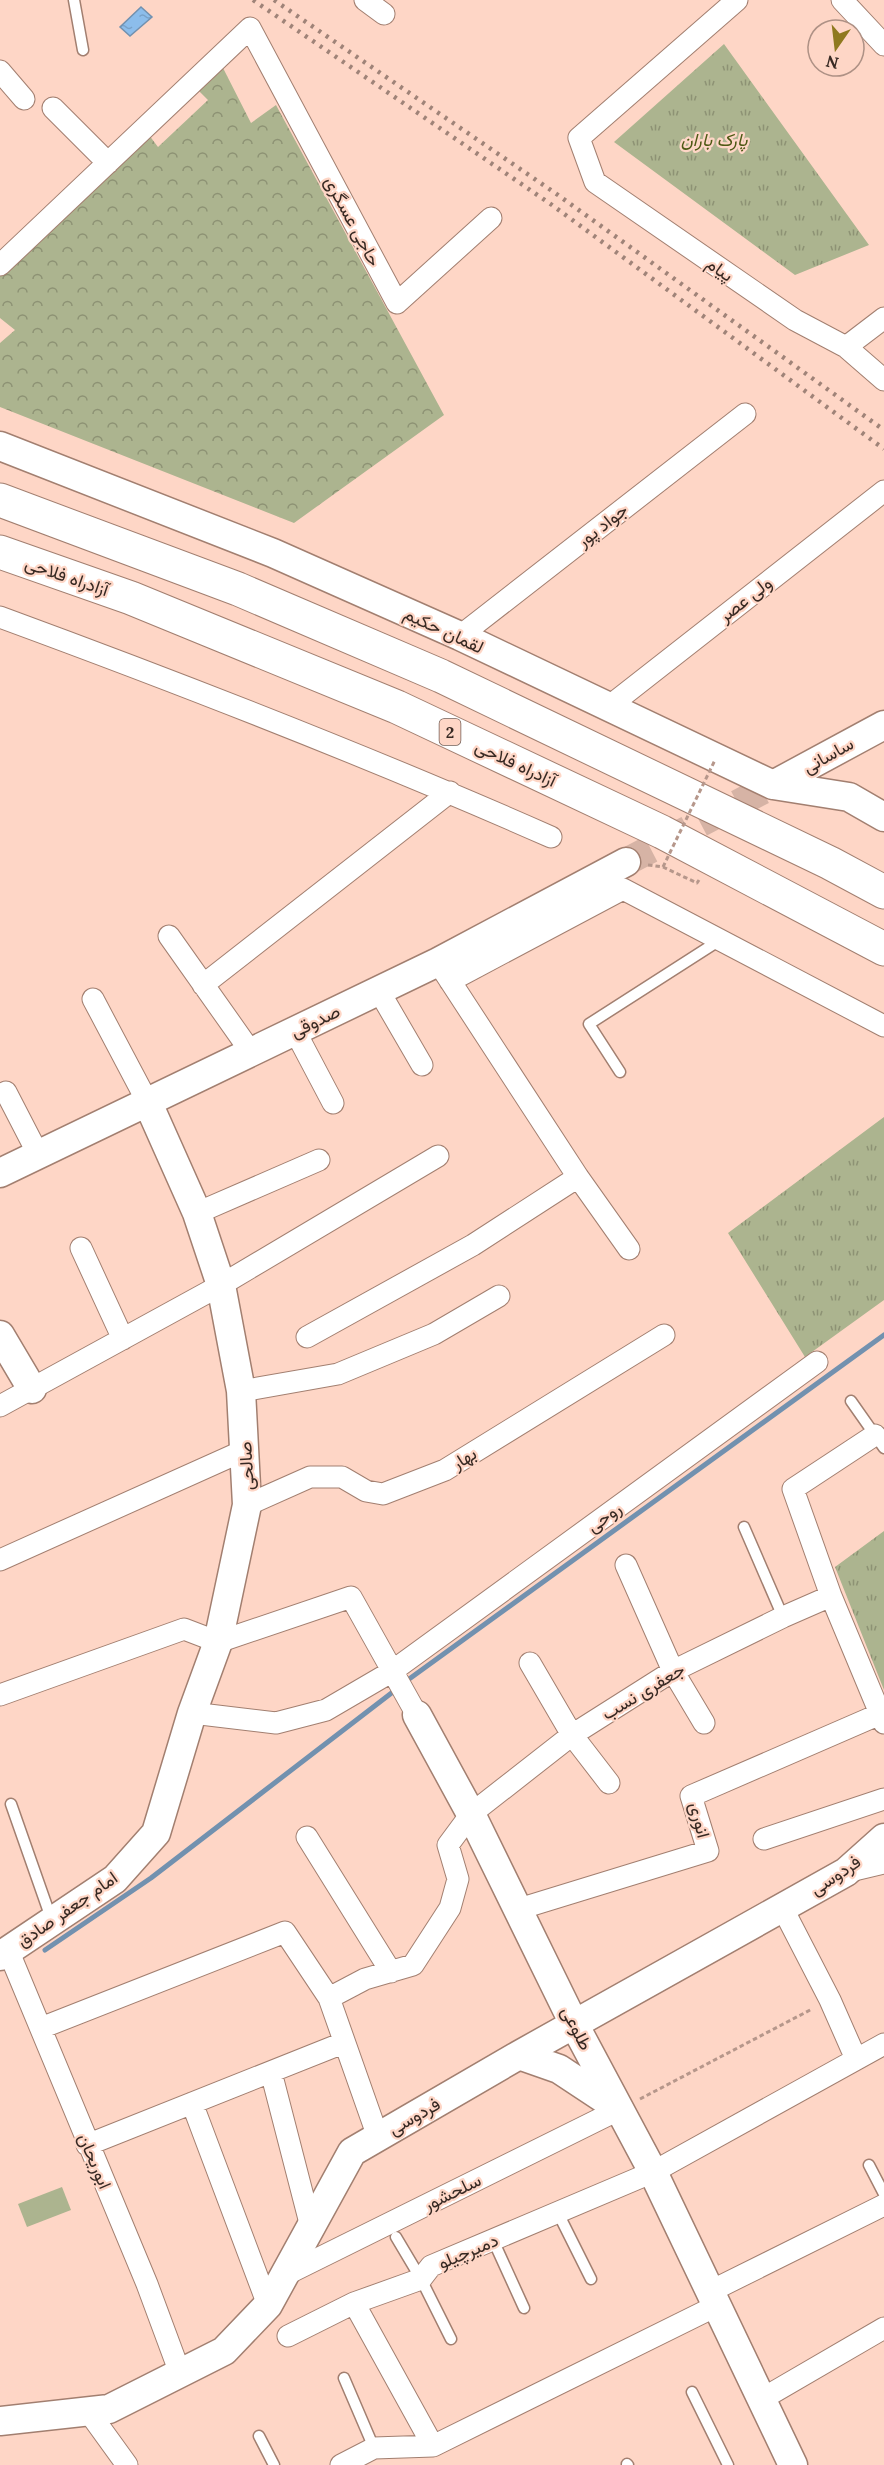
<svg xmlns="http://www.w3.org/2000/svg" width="884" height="2465" font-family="Lora,Vazirmatn,serif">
	<defs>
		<pattern id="forest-crowns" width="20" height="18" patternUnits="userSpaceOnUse" patternTransform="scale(1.5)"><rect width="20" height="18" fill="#acb48f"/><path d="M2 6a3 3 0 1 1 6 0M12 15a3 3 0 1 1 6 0" fill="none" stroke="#8d9274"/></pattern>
		<pattern id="park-tufts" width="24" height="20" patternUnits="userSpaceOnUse" patternTransform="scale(1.5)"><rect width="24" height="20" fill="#acb48f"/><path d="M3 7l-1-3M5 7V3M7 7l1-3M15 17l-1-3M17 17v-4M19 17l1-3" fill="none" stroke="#8d9274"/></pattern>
		<pattern id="water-ripples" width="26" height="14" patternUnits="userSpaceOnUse" patternTransform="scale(1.5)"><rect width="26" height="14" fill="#8cbdeb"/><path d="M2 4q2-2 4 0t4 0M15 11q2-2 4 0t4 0" fill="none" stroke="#79a2c9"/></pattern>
	</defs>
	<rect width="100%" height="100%" fill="#fed6c6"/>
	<path fill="#acb48f" d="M62,2187L71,2210L27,2227L18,2204Z"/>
	<path fill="url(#forest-crowns)" d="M222,66L251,123L276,105L444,415L294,523L0,407V343L15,330L0,318V274L149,135L158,147L208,100L197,89Z"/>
	<path fill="url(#park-tufts)" d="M724,44L869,245L795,275L614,142Z
		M884,1117V1300L805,1357L728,1233Z
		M884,1531V1690L835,1567Z"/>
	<path fill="url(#water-ripples)" stroke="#7291af" stroke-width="1.5" d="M141,7L152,17L130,36L120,27Z"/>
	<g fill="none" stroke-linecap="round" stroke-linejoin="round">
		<path stroke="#7291af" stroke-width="5" d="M405,1682L884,1335
			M45,1950L151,1878L398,1688"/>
		<path stroke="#d6b3a5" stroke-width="28" stroke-dasharray="28 14" stroke-linecap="butt" d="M626,862L773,785"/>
		<g stroke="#a27f70" stroke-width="13">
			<path id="lane" d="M74,0L83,50
				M620,1072L589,1024L720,940
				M851,1401L884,1448
				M744,1527L783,1617
				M11,1804L51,1918
				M869,2165L884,2194
				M558,2213L591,2279
				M396,2237L421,2279L451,2339
				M493,2240L524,2308
				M344,2378L374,2448
				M692,2392L728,2465
				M259,2436L274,2465
				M627,2464L628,2465"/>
		</g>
		<g stroke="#a27f70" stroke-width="23">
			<path id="street" d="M365,0L384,14
				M737,0L579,138L595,182L795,320L846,347L884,380
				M842,0L884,45
				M0,71L24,99
				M53,108L108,163
				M0,265L250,28L397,303L491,218
				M846,347L884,318
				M0,617C185,685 370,757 551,837
				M460,636L745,414
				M607,708L884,491
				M169,936L251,1052
				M443,970L578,1177L629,1249
				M450,981L623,889L884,1026
				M203,985L450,792
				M379,991L422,1065
				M93,999L148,1103
				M295,1031L333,1103
				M6,1092L38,1154
				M197,1213L319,1160
				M81,1248L123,1339
				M307,1337L473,1245L578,1177
				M241,1391L338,1374L434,1334L499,1296
				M0,1406L221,1285L438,1156
				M875,1435L793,1489L831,1596L884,1723
				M247,1505L310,1477H342L366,1491L383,1494L445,1470L664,1335
				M0,1560L245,1450
				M626,1565L673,1671L704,1723
				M530,1663L572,1735L609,1783
				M0,1695L184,1629L218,1642L351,1597L417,1715
				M192,1713L276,1723L326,1710L391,1672L817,1362
				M307,1837L391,1972
				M764,1839L884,1799
				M850,1871L884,1863
				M519,1909L708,1851L691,1796L880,1714
				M783,1909L830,2000L856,2059
				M8,1950L147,2284L180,2373
				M329,1998L365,1979L413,1965L450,1908L458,1879L448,1845L471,1814L572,1735L673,1671L783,1617L831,1596
				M41,2028L285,1932L329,1998L378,2137
				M271,2072L311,2227
				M192,2103L268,2305
				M87,2145L343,2043
				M285,2275L620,2109
				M711,2291L884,2205
				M354,2303L433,2446
				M288,2336L354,2303L421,2279L431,2266L653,2172L884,2044
				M762,2399L884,2328
				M88,2411L127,2465
				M341,2465L374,2448L433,2446L718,2305"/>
		</g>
		<g stroke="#a27f70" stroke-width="31">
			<path id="secondary" d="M0,446L273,553L460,636L773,785L849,797L884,817
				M773,785L884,725
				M0,1173L438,962L626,862
				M0,1335L32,1389
				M417,1715L471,1814L574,2024L653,2172L793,2465
				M0,1956L115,1879L156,1833L192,1713L218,1642L247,1505L241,1391L221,1285L197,1213L148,1103
				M519,2055L559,2069L618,2108
				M0,2421L109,2409L224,2351L268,2305L352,2152L519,2055L846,1872L884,1838"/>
		</g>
		<g stroke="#a27f70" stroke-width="35">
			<path id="highway" d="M0,500L238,589L441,676L830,863L884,892
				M0,552L131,598L397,707L662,832L884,949"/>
		</g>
		<path stroke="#b6978b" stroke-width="3" stroke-dasharray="4.5 3" stroke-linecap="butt" d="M648,865L663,867L697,883L699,880
			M640,2099L812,2009"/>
		<use href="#lane" stroke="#fff" stroke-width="10"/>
		<use href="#street" stroke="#fff" stroke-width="21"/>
		<use href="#secondary" stroke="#fff" stroke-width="28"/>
		<use href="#highway" stroke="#fff" stroke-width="33"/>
		<path stroke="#9f8378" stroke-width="4.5" stroke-dasharray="3 6" stroke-linecap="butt" d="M253,0L552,205L884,449
			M274,0L558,195L884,430"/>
		<path stroke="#b6978b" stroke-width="3" stroke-dasharray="4.5 3" stroke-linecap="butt" d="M663,867L715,760"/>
	</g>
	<g text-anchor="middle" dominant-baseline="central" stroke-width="4.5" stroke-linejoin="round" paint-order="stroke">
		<rect fill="#fed6c6" stroke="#735d54" stroke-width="1.5" x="439.5" y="719" width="21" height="26" rx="4.5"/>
		<g font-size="16" font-weight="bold" fill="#372923">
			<text x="450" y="732">2</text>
		</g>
		<g font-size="18" font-style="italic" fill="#4e5914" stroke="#fed6c6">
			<text x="714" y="139">پارک باران</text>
		</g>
		<g font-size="18" fill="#372923" stroke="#fed6c6">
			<text transform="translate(353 221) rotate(62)">حاجی عسگری</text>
			<text transform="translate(720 269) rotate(35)">پیام</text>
			<text transform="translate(602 525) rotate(-38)">جواد پور</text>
			<text transform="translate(67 576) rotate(19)">آزادراه فلاحی</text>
			<text transform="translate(745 599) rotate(-38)">ولی عصر</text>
			<text transform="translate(444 630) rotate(25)">لقمان حکیم</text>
			<text transform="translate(828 755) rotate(-29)">ساسانی</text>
			<text transform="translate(516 763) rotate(25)">آزادراه فلاحی</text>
			<text transform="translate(315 1021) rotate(-26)">صدوقی</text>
			<text transform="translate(464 1458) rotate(-32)">بهار</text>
			<text transform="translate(246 1466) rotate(-93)">صالحی</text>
			<text transform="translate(604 1517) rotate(-36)">روحی</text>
			<text transform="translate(643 1691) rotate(-31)">جعفری نسب</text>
			<text transform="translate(700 1820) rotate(76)">انوری</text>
			<text transform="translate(835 1875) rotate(-34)">فردوسی</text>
			<text transform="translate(67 1909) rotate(-35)">امام جعفر صادق</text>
			<text transform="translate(577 2028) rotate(63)">طلوعی</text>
			<text transform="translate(414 2116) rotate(-30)">فردوسی</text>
			<text transform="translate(95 2161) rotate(67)">ابوریحان</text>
			<text transform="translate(452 2192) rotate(-26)">سلحشور</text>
			<text transform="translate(468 2251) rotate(-23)">دمیرچیلو</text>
		</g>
	</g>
	<g transform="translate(836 48) rotate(194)"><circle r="28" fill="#fed6c6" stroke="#ae9185" stroke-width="1.5"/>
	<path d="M0-4.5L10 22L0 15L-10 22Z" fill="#8f791f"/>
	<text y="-9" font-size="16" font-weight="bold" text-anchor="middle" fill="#372923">N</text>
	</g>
</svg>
